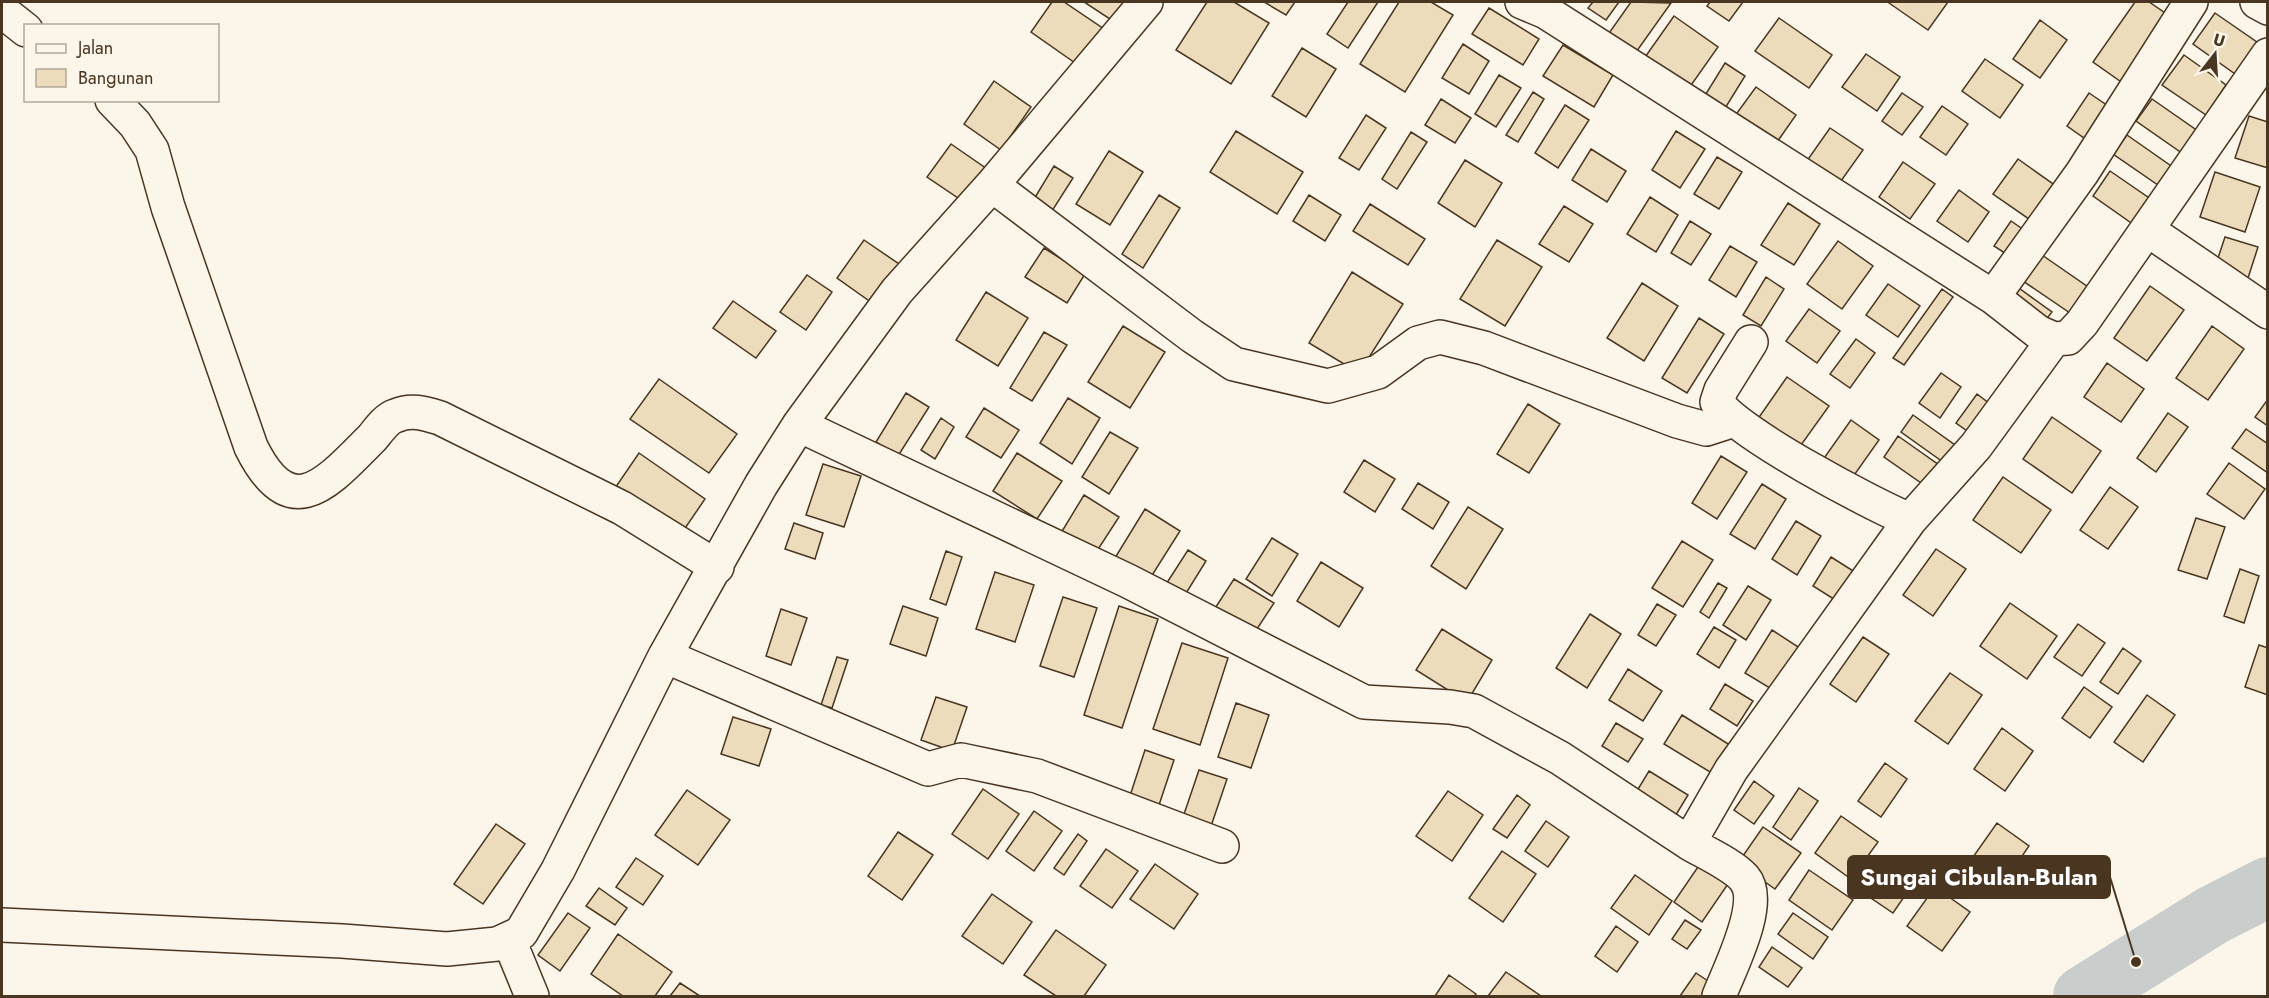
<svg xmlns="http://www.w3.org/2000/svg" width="2269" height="998" font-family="Jost,sans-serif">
	<rect width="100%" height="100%" fill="#fbf6e9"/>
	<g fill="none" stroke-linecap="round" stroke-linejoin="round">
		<path stroke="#c9cecd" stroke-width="60" d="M2083,996L2213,915L2268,887"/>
	</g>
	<path fill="#ecdcbc" stroke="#4a3520" stroke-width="1.5" d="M1052,2H1064L1104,29L1078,65L1031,32Z
		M1084,2H1131L1116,23Z
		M1207,2H1234L1269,23L1231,84L1176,50Z
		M1264,2H1295L1286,15Z
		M1348,2H1378L1348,48L1327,34Z
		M1399,2H1431L1453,15L1405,92L1360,64Z
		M1593,2H1619L1606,20L1588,8Z
		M1631,2L1671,3L1634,55L1607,36Z
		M1710,2H1743L1729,21L1707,6Z
		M1890,2H1948L1928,30L1889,3Z
		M2135,2H2149L2174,19L2127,86L2093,62Z
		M1489,8L1539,39L1523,65L1472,34Z
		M2215,13L2267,49L2245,81L2193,44Z
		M1674,16L1718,47L1687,91L1643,60Z
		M1779,18L1832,55L1809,88L1755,51Z
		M2040,20L2067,40L2040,78L2013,59Z
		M1463,44L1489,61L1469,94L1442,78Z
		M1563,45L1613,75L1594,107L1543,76Z
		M1302,48L1336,69L1306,117L1272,96Z
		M1866,54L1900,77L1877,111L1842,87Z
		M2184,55L2226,85L2206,115L2162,85Z
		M1985,59L2023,85L2000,118L1962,91Z
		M1725,63L1745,76L1724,110L1704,97Z
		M1499,75L1521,88L1496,127L1475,114Z
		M994,81L1031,107L1001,150L964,124Z
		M1756,87L1796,115L1770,152L1729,124Z
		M1533,92L1544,99L1518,142L1506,135Z
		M1902,93L1923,107L1902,135L1882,121Z
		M2089,93L2117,112L2094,145L2067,126Z
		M1441,99L1471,118L1455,143L1425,125Z
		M2152,99L2205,136L2189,158L2136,121Z
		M1565,105L1589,120L1558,168L1535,153Z
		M1942,106L1968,124L1946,155L1920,137Z
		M1366,115L1386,128L1359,170L1339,158Z
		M2249,116L2268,122V168L2235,158Z
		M1830,128L1863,150L1836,188L1804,165Z
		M1236,131L1303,172L1277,214L1210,172Z
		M1676,131L1705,149L1680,188L1652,170Z
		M1411,132L1427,142L1397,189L1382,179Z
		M2127,135L2184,175L2171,194L2113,154Z
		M951,144L987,169L964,202L927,177Z
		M1591,149L1626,171L1607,202L1572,180Z
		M1109,151L1143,172L1110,225L1076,204Z
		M1717,157L1742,172L1719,209L1694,194Z
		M2018,159L2063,191L2039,226L1993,194Z
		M1465,160L1502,183L1475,227L1438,203Z
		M1903,162L1935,184L1910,219L1879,197Z
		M1054,166L1073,178L1052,211L1034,199Z
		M2110,171L2155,202L2137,227L2093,196Z
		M2215,172L2260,187L2245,232L2200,217Z
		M1959,190L1989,212L1968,242L1937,221Z
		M1159,195L1180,208L1143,268L1122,254Z
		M1309,195L1341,215L1325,241L1293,221Z
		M1650,197L1678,215L1656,252L1627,234Z
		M1788,203L1820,224L1794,265L1761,245Z
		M1370,204L1425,239L1408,265L1353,231Z
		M1564,206L1593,224L1569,262L1539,244Z
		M1690,221L1711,234L1691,265L1671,253Z
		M2011,221L2034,237L2017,261L1994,246Z
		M2225,237L2258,247L2248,278L2215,267Z
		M864,240L902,266L875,305L837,278Z
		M1497,240L1542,267L1505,326L1460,299Z
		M1838,241L1873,266L1842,309L1807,284Z
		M1730,246L1757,262L1736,297L1709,280Z
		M1044,248L1085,274L1067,303L1025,277Z
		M2042,255L2091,289L2073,315L2023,281Z
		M1352,272L1403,304L1359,373L1309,343Z
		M807,275L832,292L806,330L780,312Z
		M1766,277L1784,289L1761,326L1743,315Z
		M1642,283L1678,306L1644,361L1607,338Z
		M1888,284L1920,306L1898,337L1866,315Z
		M2016,286L2052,312L2041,326L2005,300Z
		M2150,286L2184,310L2147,361L2114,338Z
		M1942,289L1953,297L1904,365L1893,358Z
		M986,292L1028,318L998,366L956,340Z
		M733,301L776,331L756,358L713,328Z
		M1809,309L1840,331L1817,363L1786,341Z
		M1699,318L1724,334L1687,393L1662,378Z
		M1123,326L1165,352L1130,408L1088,382Z
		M2212,326L2244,349L2208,400L2176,378Z
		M1044,332L1067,345L1032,401L1010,388Z
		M1856,339L1875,353L1850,388L1830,374Z
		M2107,363L2144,389L2121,422L2084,397Z
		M1941,373L1961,387L1940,418L1919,403Z
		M1787,377L1829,406L1796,452L1755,423Z
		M659,379L737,434L709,473L630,419Z
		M906,393L929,407L898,456L876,442Z
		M1977,394L1990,404L1970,433L1956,423Z
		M1068,398L1100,418L1072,464L1040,443Z
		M2268,399V426L2255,417Z
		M1528,404L1560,424L1529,473L1497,454Z
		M984,408L1019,430L1001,458L966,437Z
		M2168,413L2188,427L2156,472L2137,458Z
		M1913,415L1955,445L1943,462L1901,432Z
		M2052,417L2101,451L2072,493L2023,459Z
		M941,418L954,427L935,459L921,450Z
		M1851,420L1879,440L1850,481L1822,461Z
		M2246,429L2268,444V473L2232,448Z
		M1110,432L1138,448L1109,494L1082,477Z
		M1898,436L1939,465L1924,485L1884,457Z
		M639,453L705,499L679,537L613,491Z
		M1017,453L1062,481L1037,519L993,491Z
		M1721,456L1747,472L1717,519L1692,503Z
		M1364,460L1395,479L1375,512L1344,492Z
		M2229,463L2265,489L2244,519L2207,494Z
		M823,464L861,476L844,527L806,515Z
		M2003,477L2051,510L2021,553L1973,520Z
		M1418,483L1449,502L1433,529L1402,509Z
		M1762,484L1786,499L1755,549L1730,534Z
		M2110,487L2138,507L2108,549L2080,530Z
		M1084,495L1119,517L1095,554L1061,533Z
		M1468,507L1503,529L1466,589L1431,566Z
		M1145,509L1180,531L1144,588L1110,566Z
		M2196,518L2225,527L2207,579L2178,570Z
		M1796,521L1821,536L1797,575L1772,559Z
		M794,523L823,533L815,559L785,549Z
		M1272,538L1298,554L1272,596L1246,579Z
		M1682,541L1713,560L1683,607L1652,588Z
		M1936,549L1966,569L1933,616L1903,595Z
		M1188,550L1206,561L1180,603L1161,592Z
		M946,551L962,557L946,605L930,599Z
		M1831,557L1858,574L1840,603L1813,586Z
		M1321,562L1363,588L1339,627L1297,601Z
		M2240,569L2259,576L2244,623L2224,616Z
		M995,572L1034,585L1015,642L976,629Z
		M1234,579L1274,603L1249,641L1210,616Z
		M1718,583L1727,588L1709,618L1700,612Z
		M1748,586L1771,600L1746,640L1723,625Z
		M1063,597L1097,608L1074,677L1040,666Z
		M2010,603L2057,636L2027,679L1980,646Z
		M1657,604L1676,615L1656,646L1638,635Z
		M903,606L938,618L926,656L890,644Z
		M1119,606L1158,619L1122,728L1084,715Z
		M781,609L807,618L791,665L766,656Z
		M1590,614L1621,634L1587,688L1556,668Z
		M2078,624L2105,643L2082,676L2054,657Z
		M1714,627L1736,640L1719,668L1697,654Z
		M1442,629L1492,660L1467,702L1416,670Z
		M1772,630L1809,654L1783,696L1745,673Z
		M1863,637L1889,654L1856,702L1830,684Z
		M1182,643L1228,658L1200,745L1153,729Z
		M2259,645L2268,648V695L2245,687Z
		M2123,648L2141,661L2118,694L2100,682Z
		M837,657L848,660L832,708L821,705Z
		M1628,669L1662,691L1643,721L1609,700Z
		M1950,673L1982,695L1948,744L1915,721Z
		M1725,684L1753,701L1737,726L1710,709Z
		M2084,687L2112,707L2090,738L2062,718Z
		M2147,695L2175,715L2143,762L2114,742Z
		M936,697L967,707L952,751L921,740Z
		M1236,703L1269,715L1251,768L1218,757Z
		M1682,715L1733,747L1715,775L1664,744Z
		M733,717L771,729L759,766L721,754Z
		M1616,723L1643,739L1628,762L1602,746Z
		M2002,728L2033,751L2005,791L1974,769Z
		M1145,750L1174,760L1156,814L1127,805Z
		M1885,763L1907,779L1881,817L1858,801Z
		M1199,770L1227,779L1208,835L1180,826Z
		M1649,771L1688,795L1671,823L1632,799Z
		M1754,781L1774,796L1754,824L1734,810Z
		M1799,788L1818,801L1791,840L1773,827Z
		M983,789L1019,814L988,859L952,834Z
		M687,790L730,820L698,865L655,835Z
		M1448,791L1483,815L1452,861L1416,836Z
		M1517,795L1530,805L1507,838L1493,829Z
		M1034,811L1062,831L1034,871L1006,851Z
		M1841,816L1878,842L1851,879L1815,853Z
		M1546,821L1569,837L1548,867L1525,851Z
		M1997,823L2029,846L1999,890L1966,867Z
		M496,824L525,844L483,904L454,884Z
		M1763,827L1801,853L1775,889L1738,863Z
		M898,832L933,855L902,900L868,876Z
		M1078,834L1087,841L1064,875L1054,868Z
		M1106,849L1138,871L1112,908L1080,886Z
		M1502,851L1536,874L1503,922L1469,898Z
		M636,858L663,876L643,905L616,887Z
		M1889,859L1917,878L1893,913L1865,894Z
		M1702,861L1730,881L1702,922L1674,902Z
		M1155,864L1198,894L1174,929L1130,899Z
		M1809,870L1853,900L1832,930L1789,900Z
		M1635,875L1672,901L1649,935L1611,908Z
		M1935,887L1970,912L1942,951L1907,926Z
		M599,888L627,908L615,925L586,906Z
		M992,894L1032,922L1003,964L962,936Z
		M568,913L590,928L560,971L538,955Z
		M1793,913L1828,937L1813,959L1778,934Z
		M1685,920L1701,930L1687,949L1672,939Z
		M1616,926L1638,942L1617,972L1595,956Z
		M1056,930L1106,965L1084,996H1056L1024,975Z
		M618,934L672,972L655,996H623L591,974Z
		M1772,947L1802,968L1788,987L1759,967Z
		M1506,972L1541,996H1488Z
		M1696,973L1720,989L1715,996H1680Z
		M1449,975L1476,994L1474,996H1435Z
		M680,983L700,996H670Z"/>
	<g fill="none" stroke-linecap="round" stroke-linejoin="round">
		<g stroke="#4a3520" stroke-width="36">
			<path id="minor" d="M1522,2L1546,12L1993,297L2038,332L2054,339L2068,338L2082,323L2268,55
				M2257,2L2268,8
				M2,11L26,30
				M112,100L135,124L152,150L168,207L251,447C291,528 328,482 372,438C378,431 386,419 395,416C411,409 424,413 440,418L622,508L717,567
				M992,185L1192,336L1234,364L1328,386L1378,372L1418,343L1440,337L1484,348L1677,421L1706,429L1734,420
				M2148,230L2268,312
				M1993,297L2082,173L2191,2
				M1751,342L1721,390L1717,402C1735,432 1873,505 1910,520
				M799,425L1128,581L1364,702L1450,707L1474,711L1560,758L1689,843L1731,770L1910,520L1976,446L2054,339
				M665,656L928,769L961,760L1037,776L1222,846
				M1689,843C1704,852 1733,865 1744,878C1765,902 1729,970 1719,996
				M2,925L342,941L447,949L497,944L521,933L558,870L665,656L761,485L799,425L897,291L992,185L1146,2
				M509,940L532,996"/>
		</g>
		<use href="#minor" stroke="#fbf6e9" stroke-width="33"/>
	</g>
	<path fill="none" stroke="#4a3520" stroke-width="2" d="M2136 962L2110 877"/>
	<circle fill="#4a3520" stroke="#fbf6e9" stroke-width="2" cx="2136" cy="962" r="6"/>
	<rect fill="#4a3520" stroke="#4a3520" stroke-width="2" x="1848" y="856" width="262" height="42" rx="6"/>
	<g font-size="24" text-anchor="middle" font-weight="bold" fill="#fff">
		<text x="1979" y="885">Sungai Cibulan-Bulan</text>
	</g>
	<rect width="2269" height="998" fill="none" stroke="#4a3520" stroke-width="6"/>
	<rect x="24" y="24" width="195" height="78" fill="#fbf6e9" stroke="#b4a999" stroke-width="1.5"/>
	<rect x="36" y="44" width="30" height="9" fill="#fbf6e9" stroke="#b4a999" stroke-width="1.5"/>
	<text x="78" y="54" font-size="18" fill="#4a3520">Jalan</text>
	<rect x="36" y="69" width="30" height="18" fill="#ecdcbc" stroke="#b4a999" stroke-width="1.5"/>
	<text x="78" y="84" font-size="18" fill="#4a3520">Bangunan</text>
	<g transform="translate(2215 54) rotate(17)" stroke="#fbf6e9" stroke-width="4.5" paint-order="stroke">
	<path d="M0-4.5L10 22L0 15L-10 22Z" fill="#4a3520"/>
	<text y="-9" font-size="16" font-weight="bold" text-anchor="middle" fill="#4a3520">U</text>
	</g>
</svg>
